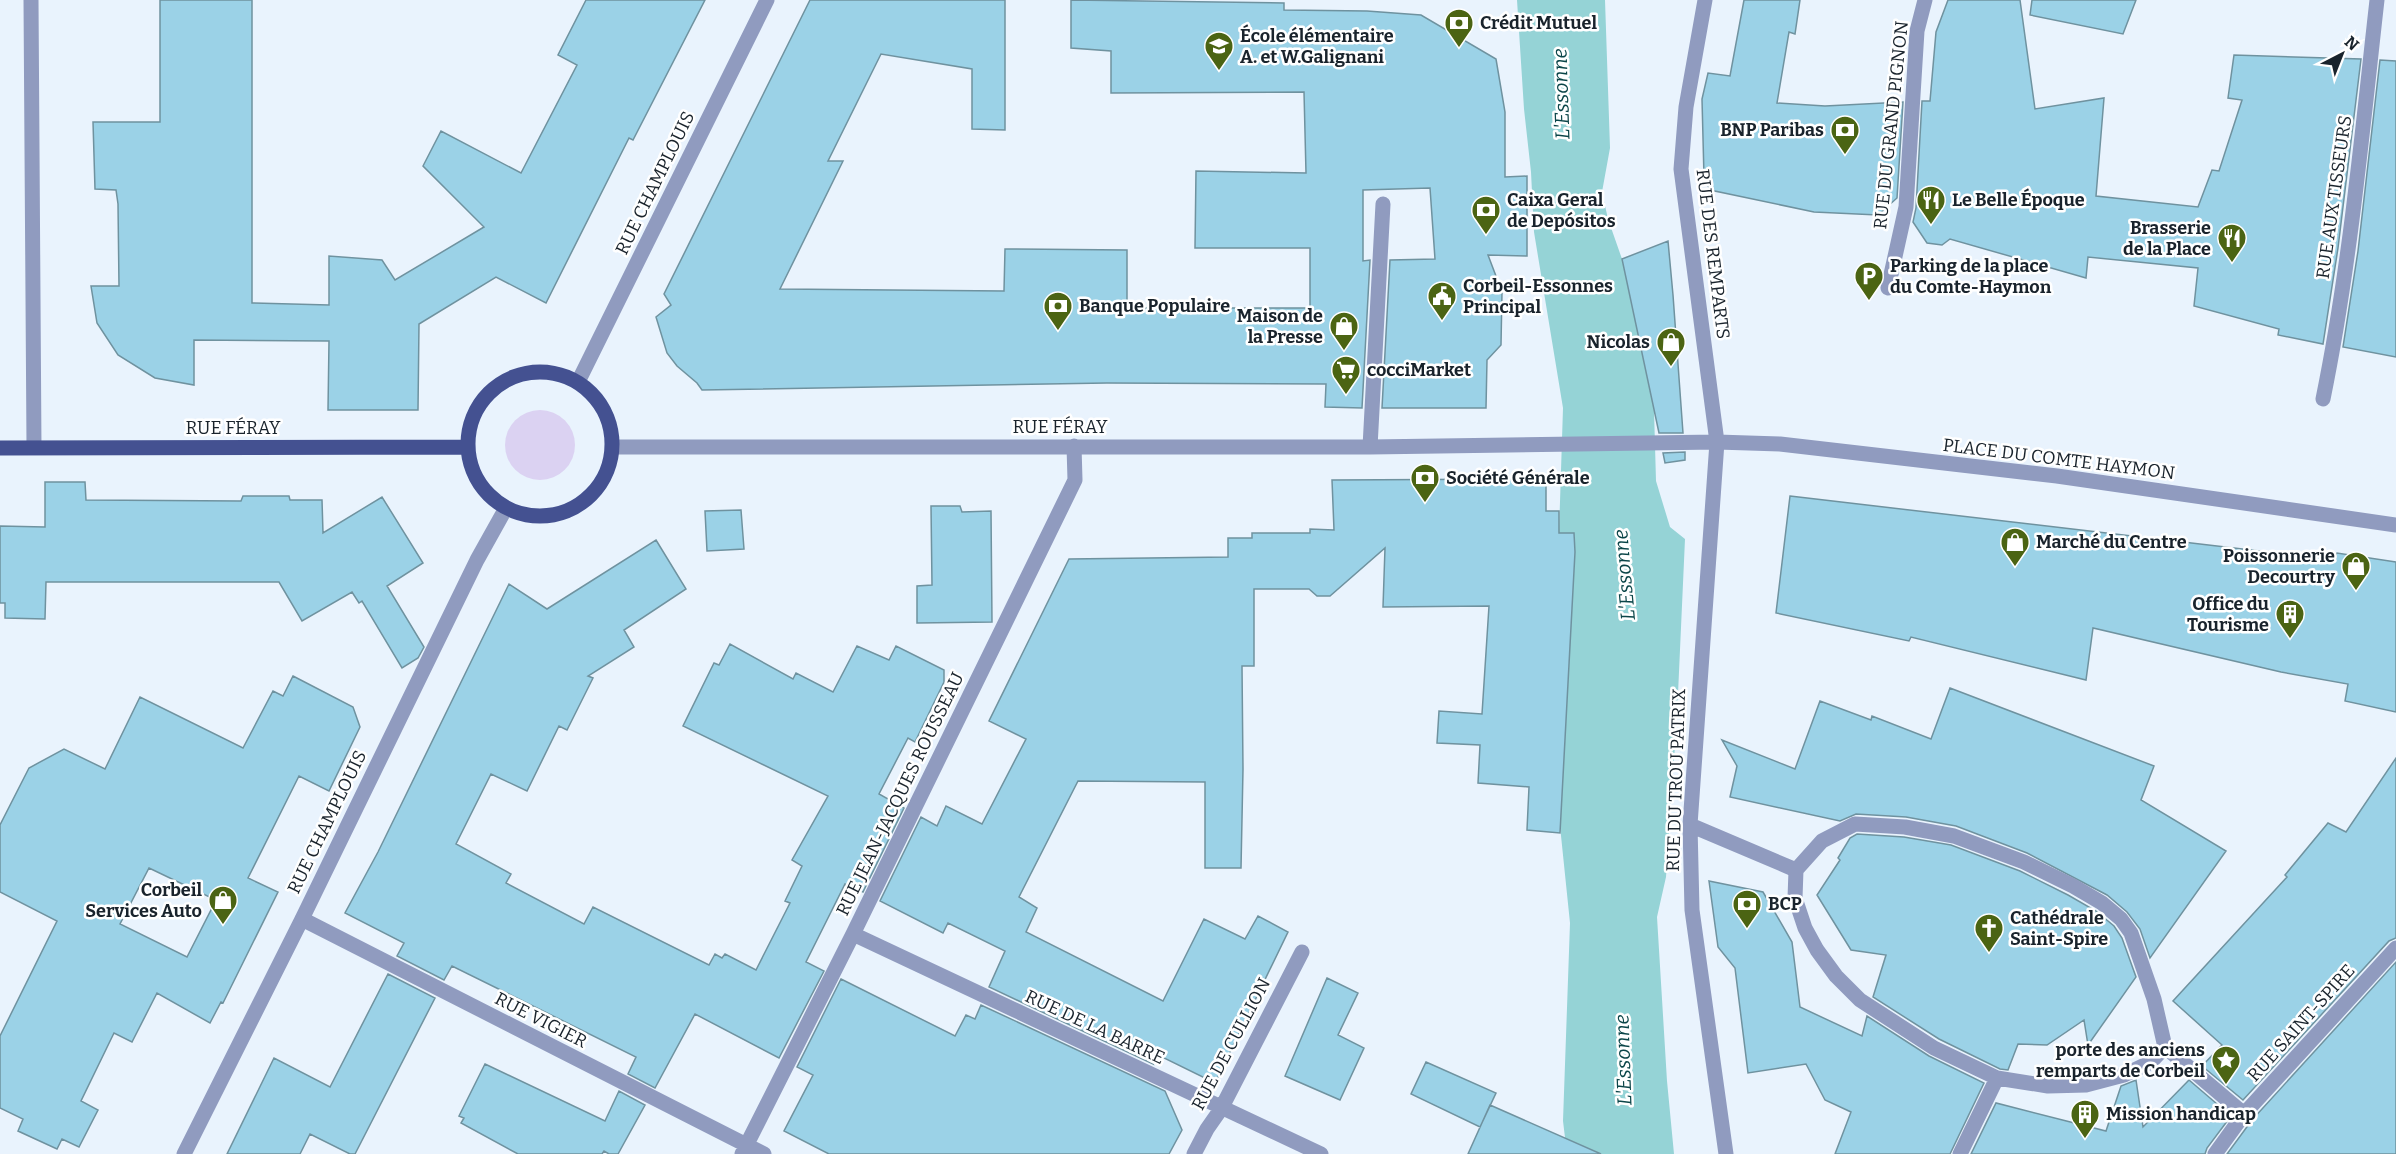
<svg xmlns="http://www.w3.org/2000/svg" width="2396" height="1154" font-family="Bitter,serif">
	<rect width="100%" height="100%" fill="#e9f3fd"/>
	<path fill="#dbd2f2" d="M505 445a35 35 0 1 1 70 0a35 35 0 1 1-70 0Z"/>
	<path fill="#95d3d6" d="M1517,0H1605L1610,148L1602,192L1608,219L1622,259L1654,410L1656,481L1670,527L1685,539L1677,716L1666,877L1657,917L1667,1081L1674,1154H1567L1563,1121L1570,923L1560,826L1575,552L1574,534L1559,533L1563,408L1534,232L1531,172L1524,109Z"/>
	<path fill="#9bd2e7" stroke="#6f929f" stroke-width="1.5" fill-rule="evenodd" d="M160,0H252V303L329,305V256L382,260L395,280L484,227L423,166L441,131L521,173L577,65L558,55L586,0H705L633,140L629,138L546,303L496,277L419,324L418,410H328L329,341L194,340V385L155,378L118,355L97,323L91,286H119L118,204L116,190L95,189L93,122H160Z
		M810,0H1005V130L972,129V69L881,54L828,161H843L780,289L1004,291L1005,249L1127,250V308H1310V248H1195L1196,171L1306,173L1304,92L1111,93V51L1071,48V0L1284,3V10L1367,11L1421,15L1496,59L1505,112V177L1527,176V256L1488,255L1502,292L1501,345L1487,360L1486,408H1382L1390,260L1435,259L1430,188L1363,190V261L1370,260L1362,408L1325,407L1326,384L1107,383L702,390L697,383L677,366L667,353L656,317L671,305L664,294Z
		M1744,0H1800L1795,34L1789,32L1777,103L1825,106L1903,102L1897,198L1878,215L1814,212L1710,190L1704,177L1702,99L1708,73L1730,76Z
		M1948,0H2020L2035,109L2104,98L2096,196L2198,207L2212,170L2219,171L2242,100L2228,98L2234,55L2361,59L2338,248L2323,344L2278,335L2279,329L2194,306L2198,268L2088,257L2086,278L1950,239L1942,245L1927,243L1913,222L1916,208L1922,101H1930L1936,32Z
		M2032,0H2136L2123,34L2030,15Z
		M2380,60L2396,61V357L2343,347L2358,251Z
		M1668,241L1673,295L1683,433H1659L1622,259Z
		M1685,452V460L1665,463L1663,453Z
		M1546,479V511H1559V533H1574L1575,552L1560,833L1527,830L1529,787L1478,783L1480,745L1437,743L1439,711L1482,714L1489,606L1383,607L1385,548L1330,596H1317L1309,589H1254V666H1242L1243,769L1241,868H1205V782L1078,781L1019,897L1037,908L1026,932L1163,1001L1204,919L1245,939L1258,916L1288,932L1215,1083L1146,1049L1153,1064L989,987L1005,951L948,923L943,933L880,901L921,817L937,826L946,806L982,824L1026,739L989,721L1069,559L1228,557V538H1252V533H1310V529L1334,530L1332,480Z
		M45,482H85L86,500L241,501L243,496H289L290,500H322L323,533L382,497L423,563L387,586L424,647L418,658L402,668L362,601L359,603L352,592L302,621L279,582H46L45,619L5,618V603H0V526L45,527Z
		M1790,496L2268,552L2334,557L2337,553L2396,562V712L2345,701L2348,684L2281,672L2093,628L2086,680L1911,637L1909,641L1776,613Z
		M931,506H960L962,512L991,511L992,622L917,623V586L932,585Z
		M741,510L744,549L707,551L705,511Z
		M656,540L686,589L624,630L634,647L588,676L593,678L567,730L559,726L527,791L491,774L456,844L511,874L506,883L584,924L593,907L709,965L715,954L722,958L725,954L756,970L790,903L785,901L802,866L792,860L828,796L683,726L714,663L719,665L730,644L793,679L796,673L833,692L857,646L889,660L896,646L944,670V682L915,742L908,738L879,794L904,808L863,892L845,884L806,962L824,971L779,1058L695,1014L655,1088L628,1074L636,1057L452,966L444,980L397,956L404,943L345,913L378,852L509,584L547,609Z
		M293,676L353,707L360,727L329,791L299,776L248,878L278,892L223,1003L221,1002L210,1023L157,993L132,1042L114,1033L81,1101L98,1110L79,1147L62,1139L57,1149L18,1131L23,1119L0,1108V1036L57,921L0,892V825L29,768L64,749L105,769L140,697L243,748L273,691L283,696ZM149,868L216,900L187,957L120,924Z
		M1950,688L2154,766L2141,800L2226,851L2150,958L2140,929L2127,912L2107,895L2027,853L1956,826L1906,817L1856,814L1840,821L1730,797L1737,766L1722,740L1795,769L1820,701L1871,720L1872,716L1931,739Z
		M2396,758V938L2389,941L2243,1100L2202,1066L2222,1045L2173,1001L2287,877L2285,875L2328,823L2346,832Z
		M1857,834L1904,837L1951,845L2020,871L2068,895L2096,911L2114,926L2122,938L2136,977L2088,1045L2084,1020L2047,1045L2018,1044L2008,1070L2000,1069L1939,1039L1873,997L1886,955L1851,950L1817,895L1840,860L1838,858L1850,838Z
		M1709,881L1763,892L1792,942L1800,1007L1862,1036L1867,1016L1929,1056L1984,1083L1950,1154H1835L1851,1112L1825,1100L1806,1064L1748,1073L1735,968L1718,947Z
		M2396,962V1154H2227L2252,1120Z
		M388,974L435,998L355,1154H350L310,1134L300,1154H227L274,1058L330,1087Z
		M1327,978L1358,993L1338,1035L1364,1048L1340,1100L1285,1076Z
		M841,979L955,1036L966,1015L975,1019L981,1005L1165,1091L1182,1130L1169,1154H829L784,1131L813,1075L797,1067Z
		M1426,1062L1496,1093L1480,1127L1411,1094Z
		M485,1064L605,1121L619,1091L645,1105L618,1154H609L604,1151L602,1154H518L461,1123L464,1118L459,1116Z
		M2136,1080L2143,1127L2189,1080L2231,1116L2207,1148L2205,1154H1971L1996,1103L2106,1131L2121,1086Z
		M1490,1105L1601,1154H1468Z"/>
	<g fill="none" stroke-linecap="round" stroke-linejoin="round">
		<path stroke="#909bbf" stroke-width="15" d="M31,0L34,447
			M1705,0L1686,107L1681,169L1717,442L1690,825L1692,910L1726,1154
			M1888,288L1906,207L1917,31L1925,0
			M578,382L767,0
			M2323,399C2350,267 2362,133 2377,0
			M613,447H1370L1717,442L1780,444L2057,476L2396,525
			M1370,447L1383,204
			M1690,825L1796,870
			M302,919L764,1154
			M853,934L1321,1154
			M2165,1047L2151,1062L2124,1075L2086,1085L2048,1086L1997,1078L1934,1048L1860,1000L1836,976L1817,950L1805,928L1795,898L1796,870L1822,841L1855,824L1905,827L1954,836L2024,862L2073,886L2102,903L2121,919L2131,933L2154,999L2165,1047L2244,1114
			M184,1154L302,919L477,560L506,508
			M742,1154L853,934L1075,480L1074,446
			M1194,1154L1207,1129L1221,1109L1302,952
			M1960,1154L1997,1078
			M2215,1154L2244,1114L2396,948"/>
		<path stroke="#445191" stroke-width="15" d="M468 444a72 72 0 1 1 144 0a72 72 0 1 1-144 0Z
			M0,448L467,447"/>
	</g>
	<defs>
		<g id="bank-pin" transform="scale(1.5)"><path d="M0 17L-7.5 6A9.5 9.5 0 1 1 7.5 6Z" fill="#4b6413" stroke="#fff"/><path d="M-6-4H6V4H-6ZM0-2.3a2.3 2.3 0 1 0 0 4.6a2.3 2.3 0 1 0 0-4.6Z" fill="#fff"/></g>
		<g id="school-pin" transform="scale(1.5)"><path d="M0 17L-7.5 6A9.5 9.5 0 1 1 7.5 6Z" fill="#4b6413" stroke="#fff"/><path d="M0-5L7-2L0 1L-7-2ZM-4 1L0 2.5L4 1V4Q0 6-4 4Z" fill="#fff"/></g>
		<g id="restaurant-pin" transform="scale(1.5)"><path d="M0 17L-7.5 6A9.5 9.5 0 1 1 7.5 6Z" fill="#4b6413" stroke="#fff"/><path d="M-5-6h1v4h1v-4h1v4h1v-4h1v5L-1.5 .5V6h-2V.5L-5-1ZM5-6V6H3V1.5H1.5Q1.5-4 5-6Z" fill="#fff"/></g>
		<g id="parking-pin" transform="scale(1.5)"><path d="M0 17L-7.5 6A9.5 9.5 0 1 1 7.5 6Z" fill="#4b6413" stroke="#fff"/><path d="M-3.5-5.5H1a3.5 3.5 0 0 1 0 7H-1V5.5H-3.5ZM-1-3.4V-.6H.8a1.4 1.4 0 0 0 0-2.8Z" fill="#fff"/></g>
		<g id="civic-pin" transform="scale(1.5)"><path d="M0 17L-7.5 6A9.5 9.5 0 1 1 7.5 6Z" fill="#4b6413" stroke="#fff"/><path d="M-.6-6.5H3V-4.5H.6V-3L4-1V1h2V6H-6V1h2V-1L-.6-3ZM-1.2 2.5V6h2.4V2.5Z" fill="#fff"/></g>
		<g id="shop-pin" transform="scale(1.5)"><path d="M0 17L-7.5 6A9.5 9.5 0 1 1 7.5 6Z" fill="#4b6413" stroke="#fff"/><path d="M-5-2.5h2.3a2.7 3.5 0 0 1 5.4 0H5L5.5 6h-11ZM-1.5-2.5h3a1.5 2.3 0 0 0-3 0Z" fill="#fff"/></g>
		<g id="supermarket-pin" transform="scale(1.5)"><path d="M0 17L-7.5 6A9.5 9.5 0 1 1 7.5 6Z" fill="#4b6413" stroke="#fff"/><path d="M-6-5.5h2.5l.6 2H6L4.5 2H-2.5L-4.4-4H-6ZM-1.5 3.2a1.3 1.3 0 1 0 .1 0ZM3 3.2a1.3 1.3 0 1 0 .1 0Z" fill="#fff"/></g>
		<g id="building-pin" transform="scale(1.5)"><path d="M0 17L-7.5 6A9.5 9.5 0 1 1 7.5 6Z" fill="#4b6413" stroke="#fff"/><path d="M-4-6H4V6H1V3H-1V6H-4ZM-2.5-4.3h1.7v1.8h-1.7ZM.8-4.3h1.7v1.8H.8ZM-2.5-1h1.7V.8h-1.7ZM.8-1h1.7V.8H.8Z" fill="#fff"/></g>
		<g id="church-pin" transform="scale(1.5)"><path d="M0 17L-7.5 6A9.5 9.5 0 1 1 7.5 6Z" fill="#4b6413" stroke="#fff"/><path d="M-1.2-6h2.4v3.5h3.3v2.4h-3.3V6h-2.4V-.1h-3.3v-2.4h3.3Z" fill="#fff"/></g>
		<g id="sight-pin" transform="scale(1.5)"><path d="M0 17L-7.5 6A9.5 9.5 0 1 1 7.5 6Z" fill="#4b6413" stroke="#fff"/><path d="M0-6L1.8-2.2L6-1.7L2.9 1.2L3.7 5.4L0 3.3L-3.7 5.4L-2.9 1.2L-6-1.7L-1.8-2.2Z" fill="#fff"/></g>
	</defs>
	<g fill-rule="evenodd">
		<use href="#bank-pin" x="1459" y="23"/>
		<use href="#school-pin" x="1219" y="46"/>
		<use href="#bank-pin" x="1845" y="130"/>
		<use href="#restaurant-pin" x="1931" y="200"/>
		<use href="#bank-pin" x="1486" y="210"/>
		<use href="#restaurant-pin" x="2232" y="238"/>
		<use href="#parking-pin" x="1869" y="276"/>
		<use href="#civic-pin" x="1442" y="296"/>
		<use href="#bank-pin" x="1058" y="306"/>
		<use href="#shop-pin" x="1344" y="326"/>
		<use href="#shop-pin" x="1671" y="342"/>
		<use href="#supermarket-pin" x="1346" y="370"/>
		<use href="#bank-pin" x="1425" y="478"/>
		<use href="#shop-pin" x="2015" y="542"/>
		<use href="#shop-pin" x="2356" y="566"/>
		<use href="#building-pin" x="2290" y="614"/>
		<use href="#shop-pin" x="223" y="900"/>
		<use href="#bank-pin" x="1747" y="904"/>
		<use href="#church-pin" x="1989" y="928"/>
		<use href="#sight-pin" x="2226" y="1060"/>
		<use href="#building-pin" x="2085" y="1114"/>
	</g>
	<g text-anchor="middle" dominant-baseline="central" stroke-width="5" stroke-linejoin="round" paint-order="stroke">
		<g font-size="18" font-weight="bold" fill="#19232c" stroke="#fff" text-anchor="start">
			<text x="1480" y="23">Crédit Mutuel</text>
			<text x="1240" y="36">École élémentaire<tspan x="1240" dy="21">A. et W.Galignani</tspan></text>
			<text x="1824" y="130" text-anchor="end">BNP Paribas</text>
			<text x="1507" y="200">Caixa Geral<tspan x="1507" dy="21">de Depósitos</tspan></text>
			<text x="1952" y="200">Le Belle Époque</text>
			<text x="2211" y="228" text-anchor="end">Brasserie<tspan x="2211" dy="21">de la Place</tspan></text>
			<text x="1890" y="266">Parking de la place<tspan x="1890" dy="21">du Comte-Haymon</tspan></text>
			<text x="1463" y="286">Corbeil-Essonnes<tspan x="1463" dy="21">Principal</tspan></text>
			<text x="1079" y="306">Banque Populaire</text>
			<text x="1323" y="316" text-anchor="end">Maison de<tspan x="1323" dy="21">la Presse</tspan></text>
			<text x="1650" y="342" text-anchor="end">Nicolas</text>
			<text x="1367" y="370">cocciMarket</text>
			<text x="1446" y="478">Société Générale</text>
			<text x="2036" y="542">Marché du Centre</text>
			<text x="2335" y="556" text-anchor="end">Poissonnerie<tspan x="2335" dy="21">Decourtry</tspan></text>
			<text x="2269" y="604" text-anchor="end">Office du<tspan x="2269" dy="21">Tourisme</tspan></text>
			<text x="202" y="890" text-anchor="end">Corbeil<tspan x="202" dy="21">Services Auto</tspan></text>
			<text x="1768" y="904">BCP</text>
			<text x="2010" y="918">Cathédrale<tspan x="2010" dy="21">Saint-Spire</tspan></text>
			<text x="2205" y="1050" text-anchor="end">porte des anciens<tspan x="2205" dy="21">remparts de Corbeil</tspan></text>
			<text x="2106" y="1114">Mission handicap</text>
		</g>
		<g font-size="18" fill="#19232c" stroke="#fff">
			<text transform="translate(1891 125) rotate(-84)">RUE DU GRAND PIGNON</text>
			<text transform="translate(655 183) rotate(-64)">RUE CHAMPLOUIS</text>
			<text transform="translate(2334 197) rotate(-82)">RUE AUX TISSEURS</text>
			<text transform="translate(1713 254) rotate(83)">RUE DES REMPARTS</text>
			<text x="1060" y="427">RUE FÉRAY</text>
			<text x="233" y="428">RUE FÉRAY</text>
			<text transform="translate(2059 459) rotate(7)">PLACE DU COMTE HAYMON</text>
			<text transform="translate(1676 780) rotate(-88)">RUE DU TROU PATRIX</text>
			<text transform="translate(900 794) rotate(-64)">RUE JEAN-JACQUES ROUSSEAU</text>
			<text transform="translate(327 822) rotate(-64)">RUE CHAMPLOUIS</text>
			<text transform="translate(541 1020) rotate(27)">RUE VIGIER</text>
			<text transform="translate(2301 1023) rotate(-48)">RUE SAINT-SPIRE</text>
			<text transform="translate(1095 1027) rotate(25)">RUE DE LA BARRE</text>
			<text transform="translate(1231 1044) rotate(-62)">RUE DE CULLION</text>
		</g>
		<g font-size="20" font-style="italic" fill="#0a4548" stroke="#fff">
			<text transform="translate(1561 94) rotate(-92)">L'Essonne</text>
			<text transform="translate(1624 575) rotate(-95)">L'Essonne</text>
			<text transform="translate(1623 1060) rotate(-92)">L'Essonne</text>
		</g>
	</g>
	<g transform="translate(2342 54) rotate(42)" stroke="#ffffff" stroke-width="4.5" paint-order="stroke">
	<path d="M0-4.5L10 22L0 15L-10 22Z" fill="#19232c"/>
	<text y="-9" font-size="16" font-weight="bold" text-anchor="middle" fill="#19232c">N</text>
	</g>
</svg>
